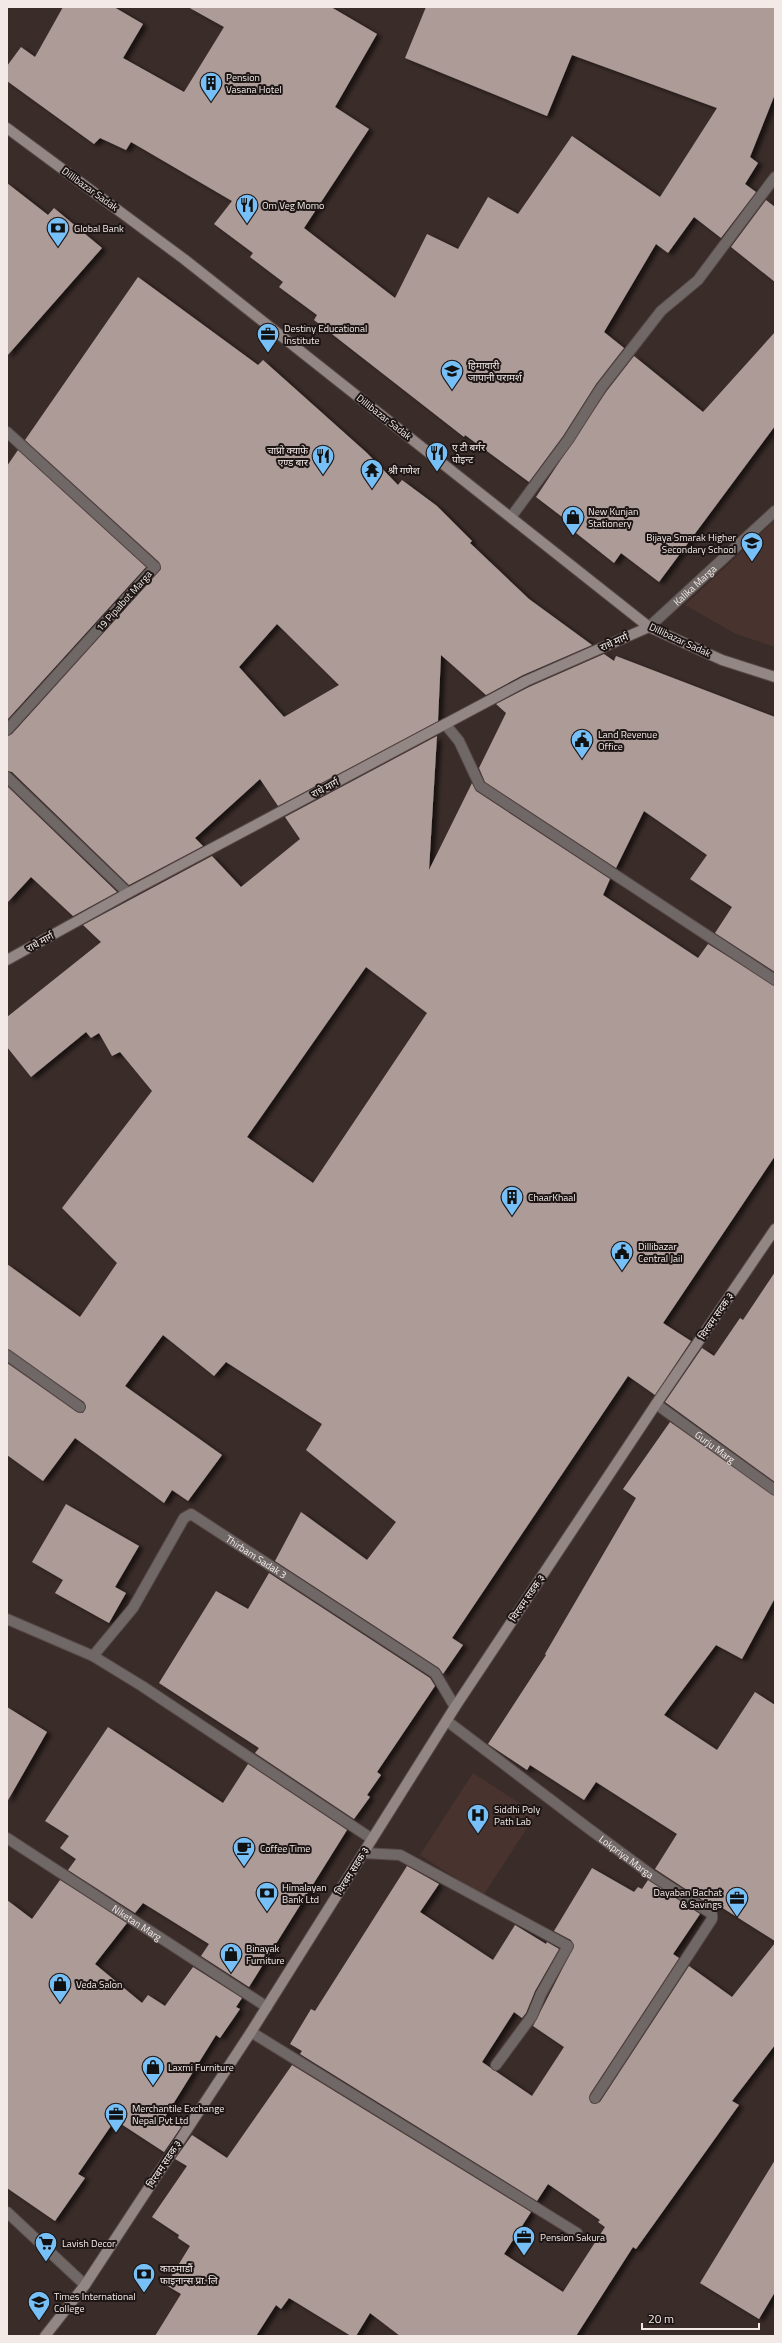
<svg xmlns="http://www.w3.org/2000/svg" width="782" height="2343" font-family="'Titillium Web','Noto Sans Devanagari',sans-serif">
	<defs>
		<filter id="shadow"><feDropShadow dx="4.5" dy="2.5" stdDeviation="2" flood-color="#0009"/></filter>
	</defs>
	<rect width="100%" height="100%" fill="#3a2c29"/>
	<path fill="#48332f" d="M775,520V647L736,634L685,605Z
		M473,1773L536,1814L483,1896L420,1855Z"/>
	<path fill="#ad9b98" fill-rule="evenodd" filter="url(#shadow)" d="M63,7H114L143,24L123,58L184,92L224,27L188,7H331L377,34L335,107L369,129L304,228L395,298L427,234L458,249L488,197L518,214L572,136L660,197L717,108L572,55L547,116L405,58L426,7H775V94L750,157L758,163L745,184L756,192L721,238L694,217L668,253L656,244L604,332L624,348L596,384L563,436L529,482L465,435L464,437L314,320L317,315L279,287L283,282L250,257L253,253L214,224L232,201L131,142L126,150L100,138L94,144L7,81V66L21,47L35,57Z
		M7,183L48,215L54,208L102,248L7,356Z
		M766,200L775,207V282L731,247Z
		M138,277L258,365L263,360L367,453L398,485L402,480L437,506L472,541L470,543L529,599L592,645L523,675L486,695L441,655L438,721L278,806L260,779L195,838L203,846L129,885L12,772L7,771V736L12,734L161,569L159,562L25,440ZM277,624L339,685L284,717L239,667Z
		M775,332V426L659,582L621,553L614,563L571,529L574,526L536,497L606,392L634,356L703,412Z
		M18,450L146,567L7,720V466Z
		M604,654L614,661L616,656L775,717V972L715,933L732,907L690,879L707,855L644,811L616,868L485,782L479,768L506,713L496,704L529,687Z
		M437,736L429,870L472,783L476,791L610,879L603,895L698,958L708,944L775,986V1156L663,1323L691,1341L655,1395L628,1376L452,1638L463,1645L443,1674L439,1668L275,1561L301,1512L367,1560L396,1522L306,1450L322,1424L226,1362L214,1376L163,1335L125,1386L222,1455L188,1501L172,1490L164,1503L75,1438L43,1481L7,1455V1363L77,1412L83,1413L86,1407L84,1402L7,1349V1264L80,1317L117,1263L62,1208L152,1091L120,1052L112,1056L99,1033L91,1038L86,1032L31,1077L7,1047V1017L101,942L83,925L212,856L241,887L300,839L285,817ZM366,967L427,1013L313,1183L247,1137Z
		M7,786L117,892L73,916L31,877L7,903Z
		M775,1272V1482L665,1402L702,1348L714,1356L740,1318L743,1320Z
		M670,1422L775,1496V1598L742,1659L716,1645L664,1715L717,1750L755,1692L775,1705V1941L710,1900L707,1903L655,1869L677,1834L596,1782L584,1800L530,1765L527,1770L488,1744L546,1655L545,1654L636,1498L623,1489Z
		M66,1504L139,1546L115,1587L126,1593L109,1623L55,1593L63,1580L32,1562Z
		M269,1573L430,1678L435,1686L377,1772L381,1775L367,1795L370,1797L354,1819L255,1753L259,1748L159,1683L216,1591L248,1609Z
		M7,1707L47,1732L7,1802Z
		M108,1727L223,1803L248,1764L347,1830L249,1987L201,1956L209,1944L143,1903L135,1913L68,1870L76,1859L60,1848L69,1836L45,1821Z
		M407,1866L439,1884L420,1912L493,1960L515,1925L546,1944L547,1942L559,1949L535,1991L526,2013L522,2018L514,2012L482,2062L532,2096L564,2047L533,2026L574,1946L571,1940L554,1931L592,1868L634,1892L638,1887L642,1889L648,1880L700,1914L673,1954L679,1958L590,2094L589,2098L591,2103L595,2104L600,2102L689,1966L732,1997L775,1943V2045L732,2101L739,2105L636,2249L633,2247L576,2336H400L370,2313L356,2336H351L289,2298L281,2309L276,2305L256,2336H155L181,2294L166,2285L190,2246L178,2238L179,2235L152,2217L187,2166L175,2159L192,2135L227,2158L292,2065L531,2212L504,2254L563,2292L605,2227L598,2222L600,2220L548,2184L537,2201L300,2054L302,2051L290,2044L311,2009L315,2011Z
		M60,1880L127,1923L95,1964L142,2003L148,1995L165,2006L193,1967L242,1998L236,2007L240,2009L220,2038L216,2035L165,2117L181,2127L164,2152L115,2120L78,2174L85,2178L55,2221L7,2188V1900L32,1919Z
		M775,2160V2292L759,2319L700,2283Z"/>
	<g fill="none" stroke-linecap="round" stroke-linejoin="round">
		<g stroke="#584a48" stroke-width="12">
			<g id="lane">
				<path d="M7,1619L93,1656L142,1686L372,1839"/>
				<path id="s1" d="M447,1721L588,1828L653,1876L712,1914V1919L595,2098"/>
			</g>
		</g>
		<g stroke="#584a48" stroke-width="12">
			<g id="street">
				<path d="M7,432L155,567L7,730"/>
				<path d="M511,517L568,440L601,388L661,311L698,280L775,177"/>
				<path id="s2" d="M649,627L775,511"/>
				<path d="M445,724L459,741L480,786L775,980"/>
				<path d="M7,777L128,893"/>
				<path d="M7,1355L80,1407"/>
				<path id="s3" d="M656,1404L775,1490"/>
				<path id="s4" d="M93,1656L133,1608L184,1518L191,1514L435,1673L455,1707"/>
				<path id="s5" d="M7,1838L267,2007"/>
				<path d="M364,1853L400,1855L568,1946L541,1994L532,2016L496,2065"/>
				<path d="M251,2032L577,2233"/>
				<path d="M7,2212L85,2285"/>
			</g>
		</g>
		<g stroke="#584a48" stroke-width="12">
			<path id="secondary" d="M7,128L184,259L649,627L722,660L775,677
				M7,960L128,893L526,681L649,627
				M45,2336L85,2285L251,2032L455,1707L656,1404L775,1229"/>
		</g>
		<use href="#lane" stroke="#6f6866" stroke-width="10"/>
		<use href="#street" stroke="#6f6866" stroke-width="10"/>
		<use href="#secondary" stroke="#938785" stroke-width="10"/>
	</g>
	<defs>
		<g id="building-pin" transform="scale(1.15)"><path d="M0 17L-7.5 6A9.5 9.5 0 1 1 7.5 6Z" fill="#76c0f7" stroke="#1d1615"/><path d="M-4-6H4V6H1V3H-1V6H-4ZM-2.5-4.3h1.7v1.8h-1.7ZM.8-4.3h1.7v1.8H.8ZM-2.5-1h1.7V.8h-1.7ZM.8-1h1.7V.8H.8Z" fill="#111"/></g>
		<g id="restaurant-pin" transform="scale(1.15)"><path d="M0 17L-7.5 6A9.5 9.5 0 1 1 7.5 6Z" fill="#76c0f7" stroke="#1d1615"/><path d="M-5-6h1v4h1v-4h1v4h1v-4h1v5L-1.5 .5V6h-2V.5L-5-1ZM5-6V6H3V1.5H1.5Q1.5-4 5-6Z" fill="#111"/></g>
		<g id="bank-pin" transform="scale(1.15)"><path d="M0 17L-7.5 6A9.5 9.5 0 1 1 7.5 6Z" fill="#76c0f7" stroke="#1d1615"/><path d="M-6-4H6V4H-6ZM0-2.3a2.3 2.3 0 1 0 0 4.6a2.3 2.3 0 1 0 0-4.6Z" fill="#111"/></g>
		<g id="office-pin" transform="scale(1.15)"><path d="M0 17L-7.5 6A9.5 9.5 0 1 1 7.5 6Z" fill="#76c0f7" stroke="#1d1615"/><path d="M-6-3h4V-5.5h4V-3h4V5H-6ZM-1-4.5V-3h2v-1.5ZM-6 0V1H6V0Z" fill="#111"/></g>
		<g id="school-pin" transform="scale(1.15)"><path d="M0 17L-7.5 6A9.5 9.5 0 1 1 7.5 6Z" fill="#76c0f7" stroke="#1d1615"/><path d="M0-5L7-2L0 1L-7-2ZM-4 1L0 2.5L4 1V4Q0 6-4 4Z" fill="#111"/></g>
		<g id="temple-pin" transform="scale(1.15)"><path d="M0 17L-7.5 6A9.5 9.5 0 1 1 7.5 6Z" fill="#76c0f7" stroke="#1d1615"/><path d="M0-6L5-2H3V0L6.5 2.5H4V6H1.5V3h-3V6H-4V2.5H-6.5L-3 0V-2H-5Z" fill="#111"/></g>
		<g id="shop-pin" transform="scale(1.15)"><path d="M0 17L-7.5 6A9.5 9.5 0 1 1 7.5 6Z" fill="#76c0f7" stroke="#1d1615"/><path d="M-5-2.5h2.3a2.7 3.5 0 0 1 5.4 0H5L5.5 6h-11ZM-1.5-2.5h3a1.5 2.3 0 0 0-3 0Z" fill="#111"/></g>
		<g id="civic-pin" transform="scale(1.15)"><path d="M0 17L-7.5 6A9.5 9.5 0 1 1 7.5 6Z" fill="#76c0f7" stroke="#1d1615"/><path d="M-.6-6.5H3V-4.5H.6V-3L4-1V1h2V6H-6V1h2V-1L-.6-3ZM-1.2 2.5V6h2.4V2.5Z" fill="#111"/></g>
		<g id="hospital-pin" transform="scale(1.15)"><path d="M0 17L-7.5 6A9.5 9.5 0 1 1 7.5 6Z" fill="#76c0f7" stroke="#1d1615"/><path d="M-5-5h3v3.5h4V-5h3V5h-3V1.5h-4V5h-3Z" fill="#111"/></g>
		<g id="cafe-pin" transform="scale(1.15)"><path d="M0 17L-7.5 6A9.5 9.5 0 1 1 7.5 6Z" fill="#76c0f7" stroke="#1d1615"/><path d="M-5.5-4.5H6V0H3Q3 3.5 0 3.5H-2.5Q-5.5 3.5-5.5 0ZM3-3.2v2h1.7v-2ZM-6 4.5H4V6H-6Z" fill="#111"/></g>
		<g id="supermarket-pin" transform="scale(1.15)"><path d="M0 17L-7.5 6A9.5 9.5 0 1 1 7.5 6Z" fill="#76c0f7" stroke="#1d1615"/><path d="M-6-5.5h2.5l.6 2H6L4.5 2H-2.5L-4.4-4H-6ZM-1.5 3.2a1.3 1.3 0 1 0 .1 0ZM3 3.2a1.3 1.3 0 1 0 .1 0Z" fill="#111"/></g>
		<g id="university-pin" transform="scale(1.15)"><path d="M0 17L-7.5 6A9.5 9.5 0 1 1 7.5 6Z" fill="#76c0f7" stroke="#1d1615"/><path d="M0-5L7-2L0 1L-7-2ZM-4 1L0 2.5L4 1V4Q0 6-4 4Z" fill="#111"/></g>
	</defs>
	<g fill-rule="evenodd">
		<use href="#building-pin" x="211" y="83"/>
		<use href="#restaurant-pin" x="247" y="205"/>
		<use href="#bank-pin" x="58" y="228"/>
		<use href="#office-pin" x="268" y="334"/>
		<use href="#school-pin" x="452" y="371"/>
		<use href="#restaurant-pin" x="437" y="453"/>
		<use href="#restaurant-pin" x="323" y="456"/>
		<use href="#temple-pin" x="372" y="470"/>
		<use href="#shop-pin" x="573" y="517"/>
		<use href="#school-pin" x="752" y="543"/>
		<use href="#civic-pin" x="582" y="740"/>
		<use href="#building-pin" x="512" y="1197"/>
		<use href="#civic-pin" x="622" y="1252"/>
		<use href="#hospital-pin" x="478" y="1815"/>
		<use href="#cafe-pin" x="244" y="1848"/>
		<use href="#bank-pin" x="267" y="1893"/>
		<use href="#office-pin" x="737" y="1898"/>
		<use href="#shop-pin" x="231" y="1954"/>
		<use href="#shop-pin" x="60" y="1984"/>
		<use href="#shop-pin" x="153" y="2067"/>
		<use href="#office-pin" x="116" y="2114"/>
		<use href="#office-pin" x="524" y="2237"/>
		<use href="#supermarket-pin" x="46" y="2243"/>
		<use href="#bank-pin" x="144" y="2274"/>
		<use href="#university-pin" x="39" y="2302"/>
	</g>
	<g text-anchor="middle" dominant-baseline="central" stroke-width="4" stroke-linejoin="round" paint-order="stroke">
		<g font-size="10" fill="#f3eae8" stroke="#1d1615" text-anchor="start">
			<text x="226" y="77">Pension<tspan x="226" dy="12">Vasana Hotel</tspan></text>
			<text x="262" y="205">Om Veg Momo</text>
			<text x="74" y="228">Global Bank</text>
			<text x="284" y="328">Destiny Educational<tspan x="284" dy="12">Institute</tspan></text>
			<text x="468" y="365">हिमावारी<tspan x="468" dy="12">जापानी परामर्श</tspan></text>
			<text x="452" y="447">ए टी बर्गर<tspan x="452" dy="12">पोइन्ट</tspan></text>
			<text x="308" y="450" text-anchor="end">चाप्रो क्याफे<tspan x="308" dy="12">एण्ड बार</tspan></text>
			<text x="388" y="470">श्री गणेश</text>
			<text x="588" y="511">New Kunjan<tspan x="588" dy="12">Stationery</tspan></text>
			<text x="736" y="537" text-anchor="end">Bijaya Smarak Higher<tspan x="736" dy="12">Secondary School</tspan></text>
			<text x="598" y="734">Land Revenue<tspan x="598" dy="12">Office</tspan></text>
			<text x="528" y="1197">ChaarKhaal</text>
			<text x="638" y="1246">Dillibazar<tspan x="638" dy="12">Central Jail</tspan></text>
			<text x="494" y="1809">Siddhi Poly<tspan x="494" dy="12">Path Lab</tspan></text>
			<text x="260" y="1848">Coffee Time</text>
			<text x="282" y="1887">Himalayan<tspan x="282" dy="12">Bank Ltd</tspan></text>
			<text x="722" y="1892" text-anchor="end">Dayaban Bachat<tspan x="722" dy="12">&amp; Savings</tspan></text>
			<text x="246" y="1948">Binayak<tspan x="246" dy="12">Furniture</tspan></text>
			<text x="76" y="1984">Veda Salon</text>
			<text x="168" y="2067">Laxmi Furniture</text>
			<text x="132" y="2108">Merchantile Exchange<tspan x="132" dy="12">Nepal Pvt Ltd</tspan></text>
			<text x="540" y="2237">Pension Sakura</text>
			<text x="62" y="2243">Lavish Decor</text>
			<text x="160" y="2268">काठमाडौं<tspan x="160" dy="12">फाइनान्स प्रा. लि</tspan></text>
			<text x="54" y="2296">Times International<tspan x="54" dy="12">College</tspan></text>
		</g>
		<g font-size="10" fill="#f3eae8" stroke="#1d1615">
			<text transform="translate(90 189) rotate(36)">Dillibazar Sadak</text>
			<text transform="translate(384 417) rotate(38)">Dillibazar Sadak</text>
			<text stroke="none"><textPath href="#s2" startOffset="62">Kalika Marga</textPath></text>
			<text transform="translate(124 601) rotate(-48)">19 Pipalbot Marga</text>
			<text transform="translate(680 640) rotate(25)">Dillibazar Sadak</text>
			<text transform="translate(614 642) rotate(-24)">राधे मार्ग</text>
			<text transform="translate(325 788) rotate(-28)">राधे मार्ग</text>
			<text transform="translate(40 942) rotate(-29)">राधे मार्ग</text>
			<text transform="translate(716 1316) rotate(-56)">थिरबम सदक ३</text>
			<text stroke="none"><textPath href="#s3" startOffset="73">Gurju Marg</textPath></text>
			<text stroke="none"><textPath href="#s4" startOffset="252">Thirbam Sadak 3</textPath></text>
			<text transform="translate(527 1598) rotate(-56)">थिरबम सडक ३</text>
			<text stroke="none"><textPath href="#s1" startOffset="225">Lokpriya Marga</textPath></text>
			<text transform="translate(352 1871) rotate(-58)">थिरबम सडक ३</text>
			<text stroke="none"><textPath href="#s5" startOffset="155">Niketan Marg</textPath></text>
			<text transform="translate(164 2164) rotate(-57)">थिरबम सडक ३</text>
		</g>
	</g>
	<rect width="782" height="2343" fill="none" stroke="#f3eae8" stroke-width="16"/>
	<path d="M642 2323v6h117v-6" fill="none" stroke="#f3eae8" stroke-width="2"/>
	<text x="648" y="2323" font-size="12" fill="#f3eae8" stroke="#1d1615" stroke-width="3" paint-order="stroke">20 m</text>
</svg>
